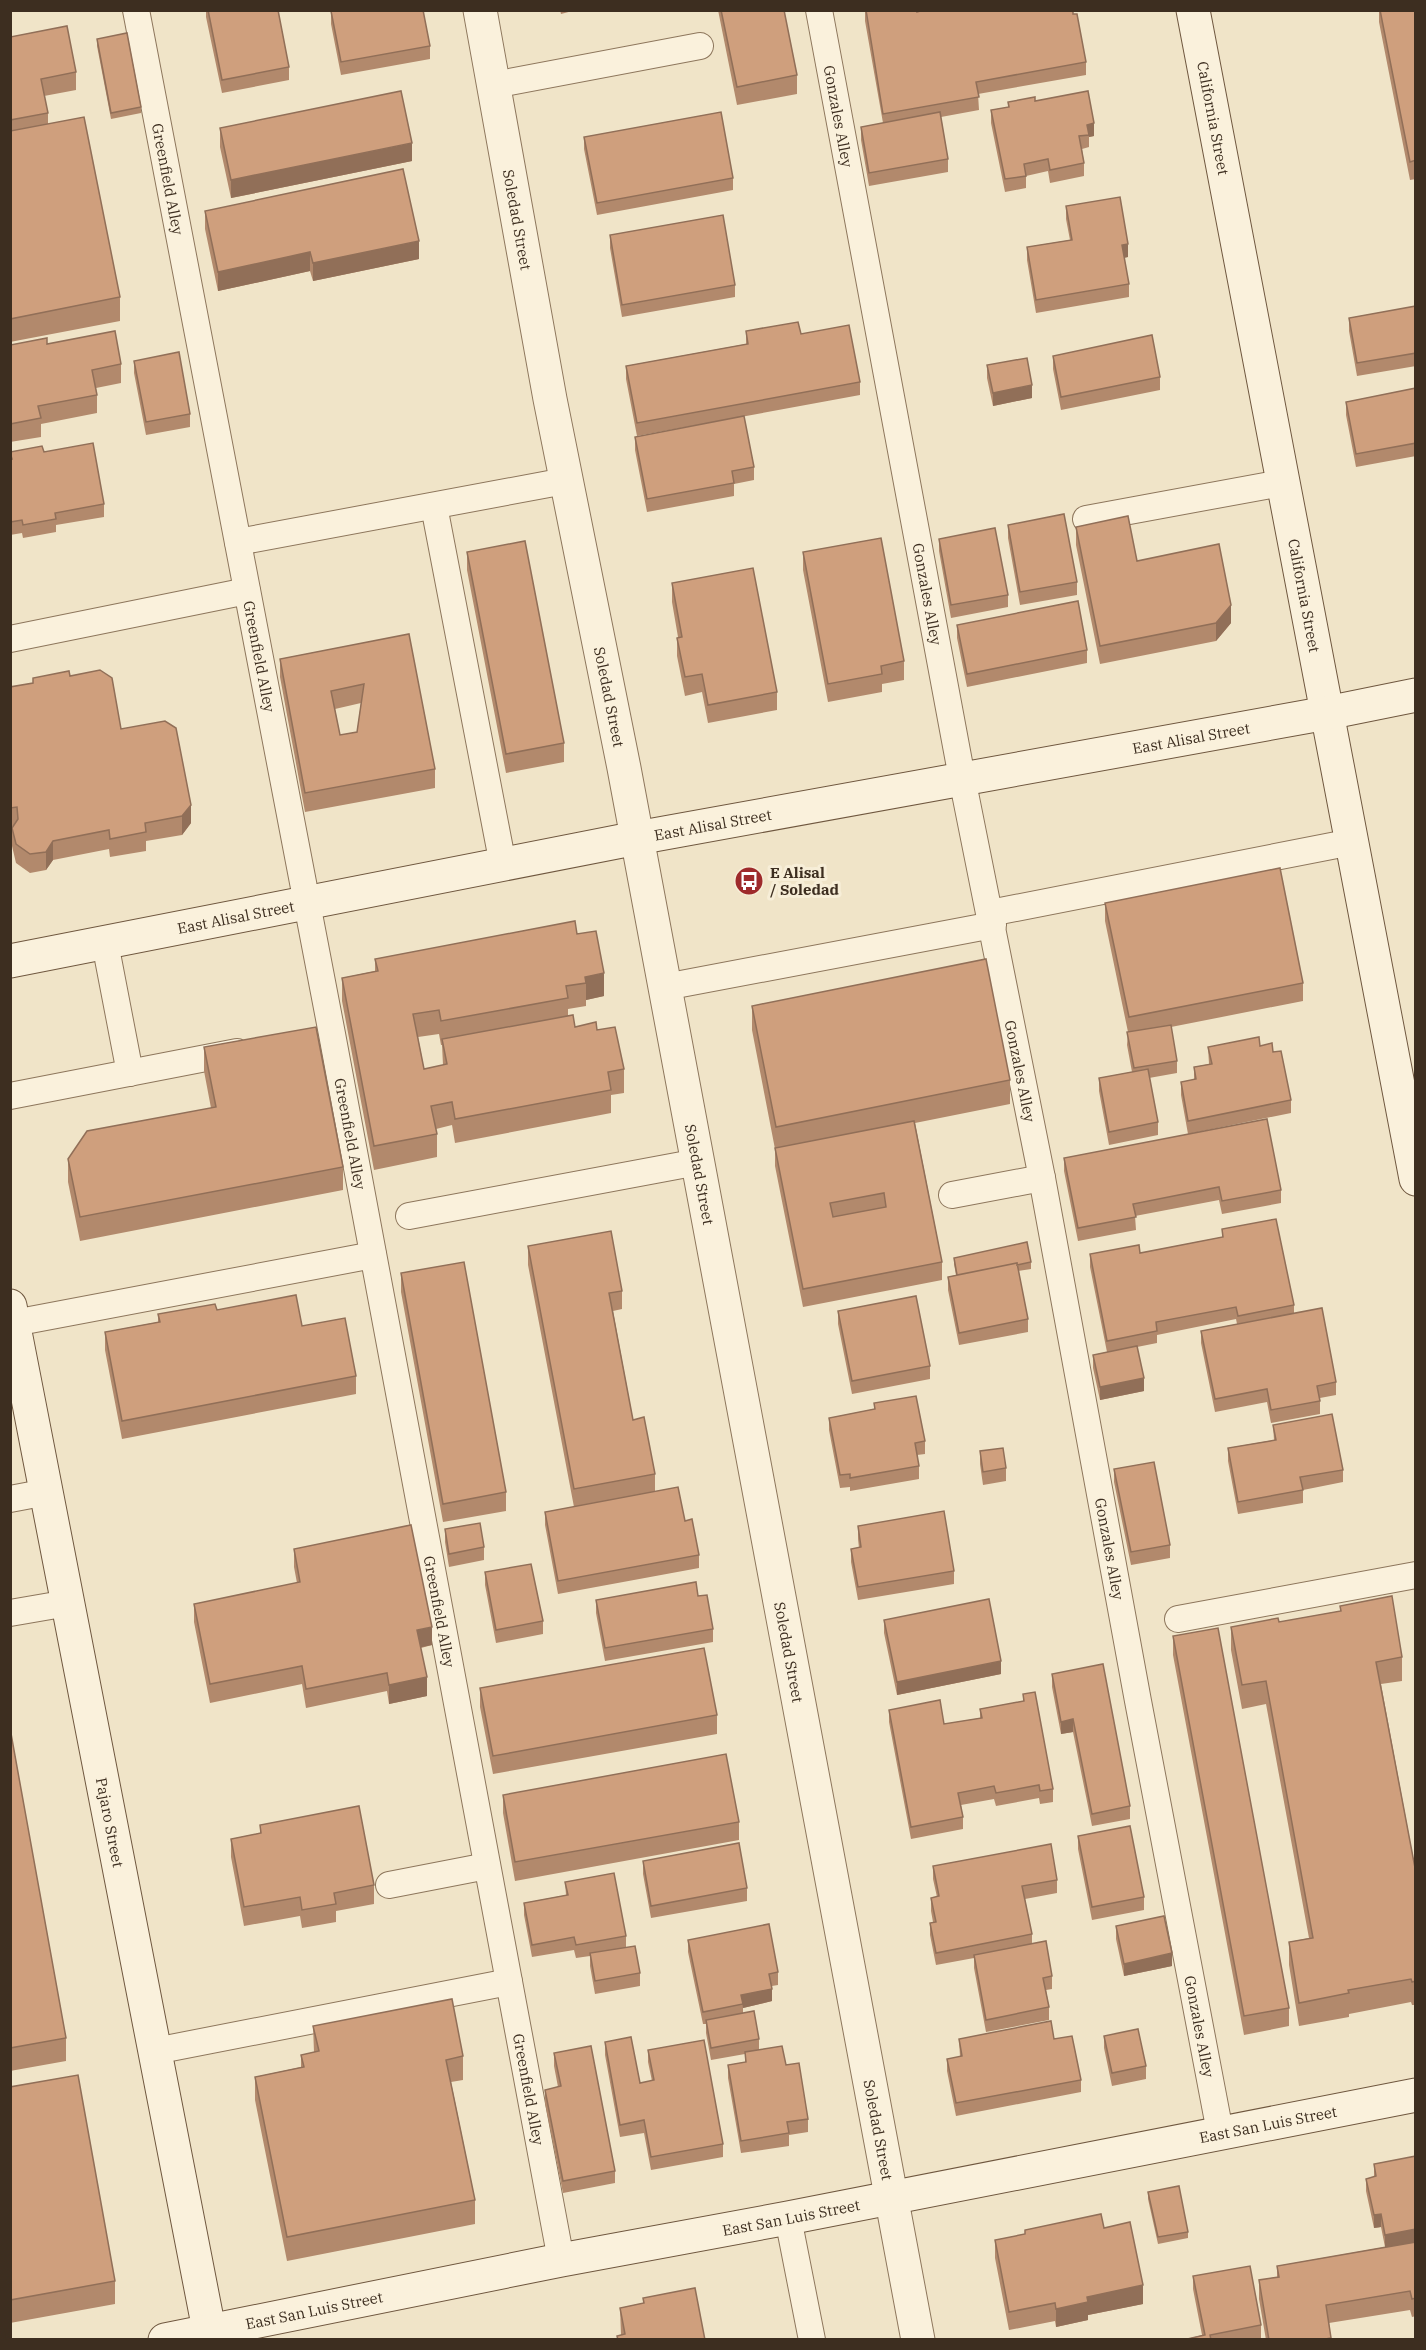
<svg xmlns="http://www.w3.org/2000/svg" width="1426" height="2350" font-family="'IBM Plex Serif',serif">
	<rect width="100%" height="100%" fill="#f0e4c8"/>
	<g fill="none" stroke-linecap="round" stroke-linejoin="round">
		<g stroke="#8d765c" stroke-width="28">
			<g id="lane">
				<path id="s1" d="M136,10L332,1034L561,2260"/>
				<path id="s2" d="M819,10L962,778L1042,1178L1138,1701L1220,2132"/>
				<path d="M494,85L700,46"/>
				<path d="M434,506L503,865"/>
				<path d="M1086,519L1281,483"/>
				<path d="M238,542L565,481"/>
				<path d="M10,639L247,591"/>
				<path d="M990,913L1352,842"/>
				<path d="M105,943L130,1073"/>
				<path d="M665,987L993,925"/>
				<path d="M10,1096L237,1052"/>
				<path d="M952,1195L1042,1178"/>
				<path d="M409,1216L698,1162"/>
				<path d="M14,1323L373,1255"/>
				<path d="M10,1499L47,1492"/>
				<path d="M10,1613L68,1603"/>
				<path d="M1178,1619L1416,1575"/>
				<path d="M389,1885L487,1866"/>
				<path d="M155,2051L509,1982"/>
				<path d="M788,2218L812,2340"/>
			</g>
		</g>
		<g stroke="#8d765c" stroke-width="35">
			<g id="street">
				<path id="s3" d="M480,10L550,399L624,768L918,2340"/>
			</g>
		</g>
		<g stroke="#6f573f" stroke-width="35">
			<g id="secondary">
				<path id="s4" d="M1193,10L1416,1179"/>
				<path id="s5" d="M10,961L637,838L1327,713L1416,695"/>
				<path id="s6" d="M10,1306L211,2340"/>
				<path id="s7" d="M165,2340L561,2260L788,2218L1416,2095"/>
			</g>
		</g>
		<use href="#lane" stroke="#faf1dc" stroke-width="26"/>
		<use href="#street" stroke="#faf1dc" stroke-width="33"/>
		<use href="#secondary" stroke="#faf1dc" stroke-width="33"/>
	</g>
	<path fill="#b2896c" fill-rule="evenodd" d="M206,10H278L289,67V80L222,93L206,17Z
		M560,10H576L561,14Z
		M718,10H784L797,75V94L737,105Z
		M865,10L917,12L1086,62V75L978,94L979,110L941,117L948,159V172L869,186L861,140V127L883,123L865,21Z
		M1379,10H1416V179L1410,180L1379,22Z
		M331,11L430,46V59L341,75L331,24Z
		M10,37L76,72V90L44,96L48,113V124L120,297V321L10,342Z
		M97,39L141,107V113L111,119L97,46Z
		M1008,102L1094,136L1089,137V147L1082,149L1084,163V176L1050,183L1048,171L1026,176V188L1005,192L991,123V110L1008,107Z
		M220,128L412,161L231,198L220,147Z
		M584,137L733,178V190L597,215L584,149Z
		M1066,206L1128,257L1124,258L1129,284V297L1036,313L1027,260V247L1070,240L1066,219Z
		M205,211L419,259L313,281L310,271L218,291L205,229Z
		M610,235L735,285V297L622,317L610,248Z
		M1416,306V366L1357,376L1349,331V318Z
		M746,331L801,334L860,382V395L637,436L626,379V366L746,344Z
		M47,344L121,364V383L96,388L97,395V413L41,424V437L10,442V345Z
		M1053,356L1160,377V390L1061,410L1053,369Z
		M134,361L190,414V427L146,435L134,373Z
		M987,365L1032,398L993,406L987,378Z
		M1416,388V456L1356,467L1346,415V402Z
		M635,437L754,467V480L734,484V496L647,512L635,450Z
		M10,452H44L104,504V517L56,525V532L23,538L22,533L10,535Z
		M1008,525L1077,582V595L1020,605L1008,538Z
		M1076,527L1137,561L1231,623L1216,641L1100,664L1076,545Z
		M939,539L1008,595V607L951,618L939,551Z
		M467,552L564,743V762L506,773L467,570Z
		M803,552L904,661V680L882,684V692L828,702L803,570Z
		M672,583L777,692V710L708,723L702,692L685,696L677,656V638L678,637L672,602Z
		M957,625L1087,650V663L967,687L957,638Z
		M409,634L435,769V788L305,812L280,677V659ZM361,703L357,732L340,735L335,709Z
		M70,676L121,729L191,823L182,835L146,841V851L110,857L109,849L53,860L46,870L30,873L16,863L12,846V828L13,826L10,827V687L33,683V678Z
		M1105,903L1303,983V1001L1171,1027L1177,1061V1073L1149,1078L1158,1122V1135L1109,1145L1099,1091V1078L1132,1072L1127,1045L1128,1032L1105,921Z
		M577,934L604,996L586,1000V1006L568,1009V1016L575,1027L597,1030L624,1069V1093L611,1095V1113L455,1143L452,1125L436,1129L437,1134V1157L374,1170L342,1001V978L375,971V959ZM439,1034L441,1045H442L443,1065L424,1069L418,1037Z
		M752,1006L1010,1080V1104L915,1123L942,1262V1280L803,1307L775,1166V1149L752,1030Z
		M1260,1046L1273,1052L1291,1100V1113L1188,1134L1181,1095V1082L1194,1080V1067L1209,1064L1208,1047Z
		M204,1047L343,1167V1190L80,1241L68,1182V1159L211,1108L204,1071Z
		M1064,1158L1281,1190V1203L1222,1214L1219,1200L1135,1216L1136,1230L1078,1241L1064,1171Z
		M1222,1229L1294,1305V1313L1336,1382V1395L1320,1398V1414L1271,1423L1267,1402L1215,1412L1201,1343V1331L1237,1324L1236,1319L1157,1335V1343L1137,1347L1144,1391L1100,1400L1093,1368V1355L1107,1352L1090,1267V1254L1140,1253L1222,1237Z
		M528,1246L622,1291V1309L613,1311L633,1420L655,1474V1492L685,1521L699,1555V1568L558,1594L545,1525V1512L574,1507L528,1265Z
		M954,1258L1031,1262V1269L1018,1271L1028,1319V1332L959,1345L948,1290V1277L956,1275L954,1264Z
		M401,1273L506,1492V1511L443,1522L401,1292Z
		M838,1311L930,1366V1379L852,1394L838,1324Z
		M158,1314L302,1326L356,1376V1394L122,1439L105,1350V1332L158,1322Z
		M874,1403L925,1441V1454L917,1455L919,1466V1479L850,1491V1487L840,1488L829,1430V1418L874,1409Z
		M1273,1425L1343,1470V1482L1303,1490V1503L1238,1514L1228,1461V1448L1274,1440Z
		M980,1451L1006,1468V1481L983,1485L980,1464Z
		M1114,1469L1170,1545V1558L1131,1565L1114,1482Z
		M858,1526L954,1571V1584L858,1600L851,1562V1549L859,1548L858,1539Z
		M445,1529L484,1547V1560L449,1567L445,1542Z
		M294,1549L432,1645L421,1648L427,1696L389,1704L387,1691L306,1708L302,1684L210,1703L194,1622V1604L297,1583L294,1567Z
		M485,1572L543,1621V1634L496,1643L485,1585Z
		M698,1596L713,1629V1642L605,1661L596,1613V1600Z
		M1340,1606L1402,1657V1681L1381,1684L1416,1873V2005H1412L1411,2002L1349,2014V2017L1299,2026L1289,1965V1942L1309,1938L1266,1704L1242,1709L1231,1650V1627L1279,1622L1340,1611Z
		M884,1620L1001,1674L897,1695L884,1633Z
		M1173,1636L1289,2008V2026L1244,2035L1173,1655Z
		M1052,1674L1130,1806V1819L1092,1826L1073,1732L1061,1734L1052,1687Z
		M480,1688L717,1715V1734L493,1774L480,1707Z
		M1023,1694L1053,1789V1802L1040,1804L1039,1798L996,1806L994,1799L961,1805L963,1817V1829L911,1839L889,1722V1710L944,1724L980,1718V1709L1023,1701Z
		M10,1728L66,2038V2061L10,2071Z
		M503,1795L739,1822V1840L515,1881L503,1813Z
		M260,1825L374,1885V1904L336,1911V1922L302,1928L300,1916L244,1926L231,1857V1839L260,1833Z
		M1078,1836L1144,1897V1910L1092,1920L1078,1849Z
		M643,1861L747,1888V1901L651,1918L643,1874Z
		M933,1866L1057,1880V1893L1025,1899L1032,1934V1944L1052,1976V1989L1046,1990L1049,2007V2020L986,2032L974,1968V1958L936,1965L930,1935V1923L933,1922L931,1911V1898L937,1897L933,1879Z
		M565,1882L626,1936V1947L640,1973V1986L595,1994L590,1966V1956L576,1958L574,1950L532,1957L524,1915V1903L566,1895Z
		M1116,1926L1172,1966L1124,1976L1116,1939Z
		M688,1940L778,1972V1985L772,1986V2001L743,2008V2013L759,2039V2049L786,2065L808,2119V2132L789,2135V2146L741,2153L728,2078V2065L745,2062V2054L711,2060L706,2033V2024H703L688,1952Z
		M313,2026L463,2056V2080L451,2082L475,2200V2224L287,2261L255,2100V2077L301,2067V2055L314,2052Z
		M1104,2036L1146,2066V2079L1112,2086L1104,2048Z
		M959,2039H1054L1081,2080V2092L956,2116L947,2071V2059L960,2057Z
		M605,2042L640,2083L652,2081L648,2062V2050L723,2144V2157L651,2170L644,2133L620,2137L605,2055Z
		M554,2053L615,2171V2183L563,2193L545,2103V2090L558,2087L554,2066Z
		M10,2087L115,2281V2304L10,2323Z
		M1416,2156V2316L1412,2317L1410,2310L1329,2323L1331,2340H1266L1259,2299V2280L1277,2277V2266L1385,2247L1381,2227L1374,2228L1366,2191V2179L1374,2177V2164Z
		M1148,2192L1188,2232V2238L1158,2244L1148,2199Z
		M1104,2228L1143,2304L1088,2315V2320L1056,2327L1055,2321L1009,2330L995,2258V2240L1025,2234V2230Z
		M1193,2276L1261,2325V2338L1252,2340H1183L1202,2335L1193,2289Z
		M643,2298L705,2340H617V2336L621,2335L620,2308L643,2303Z"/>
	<path fill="#916f58" d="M1094,123V136L1089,137L1087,125Z
		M412,143V161L231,198V180Z
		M419,241V259L313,281V263Z
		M1128,244V257L1122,258V245Z
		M310,252V271L218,291V272Z
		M1032,385V398L993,406V393Z
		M1231,605V623L1216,641V623Z
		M191,805V823L182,835V816Z
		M53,841V860L46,870V852Z
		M604,973V996L586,1000V983L585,977Z
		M1144,1378V1391L1100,1400V1387Z
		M432,1627V1645L417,1648V1630Z
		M1001,1661V1674L897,1695V1682Z
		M427,1677V1696L389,1704V1685Z
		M1073,1719V1732L1061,1734V1722Z
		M1172,1953V1966L1124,1976V1964Z
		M772,1989V2001L743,2008L741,1995Z
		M1381,2214V2227L1374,2228V2215Z
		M1416,2229V2242L1385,2248V2235Z
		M1143,2285V2304L1088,2315V2320L1056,2327V2309L1087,2297Z"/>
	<path fill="#cf9f7d" stroke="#916f58" stroke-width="1.5" fill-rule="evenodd" d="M208,10H278L289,67L222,80Z
		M337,10H423L430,46L341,62L331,11Z
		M721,10H784L797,75L737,87Z
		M866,10H917V12L924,10H1073V14H1077L1086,62L976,82L979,97L883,114Z
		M1380,10H1416V160L1410,162Z
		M67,26L76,72L41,79L48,113L10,120V37Z
		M127,33L141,107L111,113L97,39Z
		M401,91L412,143L231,180L220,128Z
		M1088,91L1094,123L1087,125L1089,135L1079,136L1084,163L1050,170L1048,159L1024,164L1026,176L1005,179L991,110L1009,107L1008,102L1035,97V101Z
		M721,112L733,178L597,203L584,137Z
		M940,112L948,159L869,173L861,127Z
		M84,117L120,297L10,319V131Z
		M403,169L419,241L313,263L310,252L218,272L205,211Z
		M1120,197L1128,244L1122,245L1129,284L1036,300L1027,247L1072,240L1066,206Z
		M723,215L735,285L622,305L610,235Z
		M1416,306V353L1357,363L1349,318Z
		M798,322L801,334L849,325L860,382L637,423L626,366L748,344L746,331Z
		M115,331L121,364L92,370L97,395L38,406L41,418L10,424V345L47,338V344Z
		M1152,335L1160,377L1061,397L1053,356Z
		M179,352L190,414L146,422L134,361Z
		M1027,358L1032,385L993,393L987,365Z
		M1416,388V443L1356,454L1346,402Z
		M744,416L754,467L732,471L734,483L647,499L635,437Z
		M93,443L104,504L55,513L56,519L23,525L22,520L10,522V459H12L10,452L42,446L44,452Z
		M1064,514L1077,582L1020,592L1008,525Z
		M1128,516L1137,561L1219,544L1231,605L1216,623L1100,646L1076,527Z
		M995,528L1008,595L951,605L939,539Z
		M881,538L904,661L881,666L882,674L828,684L803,552Z
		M525,541L564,743L506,754L467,552Z
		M753,568L777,692L708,705L702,674L685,677L677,638L682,637L672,583Z
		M1078,601L1087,650L967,674L957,625Z
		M409,634L435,769L305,793L280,659ZM364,684L357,732L340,735L331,691Z
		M100,670L112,678L121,729L165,721L176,728L191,805L182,816L145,823L146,832L110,839L109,830L53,841L46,852L30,854L16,844L12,828L18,819L17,807L10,808V687L33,683V678L69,671L70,676Z
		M1280,868L1303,983L1129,1017L1105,903Z
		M575,921L577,934L596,931L604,973L585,977L586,983L566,986L568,998L441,1021L439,1010L413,1014L424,1069L447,1064L442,1039L573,1015L575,1027L596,1022L597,1030L615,1027L624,1069L608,1072L611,1090L455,1119L452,1102L431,1106L437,1134L374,1146L342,978L378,971L375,959Z
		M986,959L1010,1080L776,1127L752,1006Z
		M1171,1025L1177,1061L1134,1068L1127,1032Z
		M316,1027L343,1167L80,1217L68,1159L87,1131L216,1107L204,1047Z
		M1259,1037L1260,1046L1272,1043L1273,1052L1281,1051L1291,1100L1188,1121L1181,1082L1196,1079L1194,1067L1212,1064L1208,1047Z
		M1148,1069L1158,1122L1109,1132L1099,1078Z
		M1267,1119L1281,1190L1222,1201L1219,1187L1133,1204L1136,1217L1078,1228L1064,1158Z
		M914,1121L942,1262L803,1289L775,1148ZM884,1193L886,1207L833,1217L830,1203Z
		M1276,1219L1294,1305L1238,1316L1236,1307L1156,1322L1157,1331L1107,1341L1090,1254L1139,1245L1140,1253L1223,1237L1222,1229Z
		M611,1231L622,1291L609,1293L633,1420L644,1417L655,1474L574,1489L528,1246Z
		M1027,1242L1031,1262L1017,1265V1263L957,1275L954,1258Z
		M464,1262L506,1492L443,1504L401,1273Z
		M1017,1263L1028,1319L959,1333L948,1277Z
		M296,1295L302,1326L345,1318L356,1376L122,1421L105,1332L160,1322L158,1314L215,1304L217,1310Z
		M916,1296L930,1366L852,1381L838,1311Z
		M1322,1308L1336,1382L1317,1386L1320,1401L1271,1410L1267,1389L1215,1399L1201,1331Z
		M1137,1346L1144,1378L1100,1387L1093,1355Z
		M916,1396L925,1441L915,1443L919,1466L850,1478V1474L840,1475L829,1418L875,1409L874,1403Z
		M1332,1414L1343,1470L1300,1477L1303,1490L1238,1502L1228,1448L1276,1440L1273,1425Z
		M1003,1448L1006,1468L983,1472L980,1451Z
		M1154,1462L1170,1545L1131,1552L1114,1469Z
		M678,1487L685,1521L692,1519L699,1555L558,1581L545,1512Z
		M944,1511L954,1571L858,1587L851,1549L861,1547L858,1526Z
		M480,1523L484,1547L449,1554L445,1529Z
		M411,1525L432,1627L417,1630L427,1677L389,1685L387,1673L306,1689L302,1666L210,1684L194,1604L300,1582L294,1549Z
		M531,1564L543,1621L496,1630L485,1572Z
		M696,1582L698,1596L707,1595L713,1629L605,1648L596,1600Z
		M1392,1596L1402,1657L1376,1662L1416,1873V1981L1412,1982L1411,1979L1348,1990L1349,1993L1299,2003L1289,1942L1313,1938L1266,1681L1242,1685L1231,1627L1278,1618L1279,1622L1341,1611L1340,1606Z
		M989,1599L1001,1661L897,1682L884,1620Z
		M1218,1628L1289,2008L1244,2016L1173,1636Z
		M704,1648L717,1715L493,1756L480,1688Z
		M1103,1664L1130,1806L1092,1814L1073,1719L1061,1722L1052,1674Z
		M1035,1692L1053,1789L1040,1791L1039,1785L996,1793L994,1786L958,1793L963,1817L911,1827L889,1710L940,1700L944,1724L982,1718L980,1709L1024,1701L1023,1694Z
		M10,1728L66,2038L10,2048Z
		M726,1754L739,1822L515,1862L503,1795Z
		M359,1806L374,1885L334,1893L336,1904L302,1910L300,1897L244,1907L231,1839L261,1833L260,1825Z
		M1130,1826L1144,1897L1092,1907L1078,1836Z
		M739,1843L747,1888L651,1906L643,1861Z
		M1051,1844L1057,1880L1022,1886L1032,1934L936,1953L930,1923L936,1922L931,1898L939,1896L933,1866Z
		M614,1873L626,1936L576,1945L574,1937L532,1945L524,1903L568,1895L565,1882Z
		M1164,1916L1172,1953L1124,1964L1116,1926Z
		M769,1924L778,1972L769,1974L772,1989L741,1995L743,2004L703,2012L688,1940Z
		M1046,1941L1052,1976L1043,1978L1049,2007L986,2020L974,1955Z
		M635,1946L640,1973L595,1981L590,1953Z
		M452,1999L463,2056L446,2060L475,2200L287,2237L255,2077L304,2067L301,2055L319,2051L313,2026Z
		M754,2011L759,2039L711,2048L706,2020Z
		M1051,2021L1054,2039L1072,2036L1081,2080L956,2103L947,2059L962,2056L959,2039Z
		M1138,2029L1146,2066L1112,2073L1104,2036Z
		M631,2037L640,2083L654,2080L648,2050L704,2040L723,2144L651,2157L644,2120L620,2125L605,2042Z
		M591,2046L615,2171L563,2181L545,2090L561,2086L554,2053Z
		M782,2046L786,2065L799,2063L808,2119L787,2122L789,2133L741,2141L728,2065L746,2062L745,2052Z
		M78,2075L115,2281L10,2300V2087Z
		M1416,2156V2229L1385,2235L1381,2214L1374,2215L1366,2179L1376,2176L1374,2164Z
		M1179,2186L1188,2232L1158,2237L1148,2192Z
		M1101,2214L1104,2228L1130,2222L1143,2285L1087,2297L1088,2302L1056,2309L1055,2303L1009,2312L995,2240L1025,2234V2230Z
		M1416,2242V2298L1412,2299L1410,2291L1326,2305L1331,2338L1320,2340H1269L1259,2280L1279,2277L1277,2266Z
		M1250,2266L1261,2325L1210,2335L1211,2340H1183L1205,2335L1193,2276Z
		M695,2288L705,2340H618L617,2336L625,2334L620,2308L644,2303L643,2298Z"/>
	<defs>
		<g id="bus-disc" transform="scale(1.5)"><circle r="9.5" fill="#9e2a2b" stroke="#f7eed8"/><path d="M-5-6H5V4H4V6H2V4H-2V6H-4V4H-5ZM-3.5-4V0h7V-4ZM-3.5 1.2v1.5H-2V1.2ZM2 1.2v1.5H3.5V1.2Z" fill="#fff"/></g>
	</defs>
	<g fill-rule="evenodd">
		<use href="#bus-disc" x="749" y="881"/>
	</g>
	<g text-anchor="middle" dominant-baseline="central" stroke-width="6" stroke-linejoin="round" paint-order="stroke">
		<g font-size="15" fill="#3d2e20" stroke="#f7eed8">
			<text stroke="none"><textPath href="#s2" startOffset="108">Gonzales Alley</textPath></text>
			<text stroke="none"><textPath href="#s4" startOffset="110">California Street</textPath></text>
			<text stroke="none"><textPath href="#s1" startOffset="172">Greenfield Alley</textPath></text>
			<text stroke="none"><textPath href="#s3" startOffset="213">Soledad Street</textPath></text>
			<text stroke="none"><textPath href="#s2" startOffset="594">Gonzales Alley</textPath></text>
			<text stroke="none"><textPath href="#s4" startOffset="596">California Street</textPath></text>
			<text stroke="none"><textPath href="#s1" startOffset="658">Greenfield Alley</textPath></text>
			<text stroke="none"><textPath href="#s3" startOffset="699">Soledad Street</textPath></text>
			<text stroke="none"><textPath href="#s5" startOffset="1202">East Alisal Street</textPath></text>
			<text stroke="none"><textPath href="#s5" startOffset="716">East Alisal Street</textPath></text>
			<text stroke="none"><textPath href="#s5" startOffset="230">East Alisal Street</textPath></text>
			<text stroke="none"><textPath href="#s2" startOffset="1080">Gonzales Alley</textPath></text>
			<text stroke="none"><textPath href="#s1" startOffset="1144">Greenfield Alley</textPath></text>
			<text stroke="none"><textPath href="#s3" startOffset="1185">Soledad Street</textPath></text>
			<text stroke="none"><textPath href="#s2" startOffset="1566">Gonzales Alley</textPath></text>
			<text stroke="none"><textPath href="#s1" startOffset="1630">Greenfield Alley</textPath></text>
			<text stroke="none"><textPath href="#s3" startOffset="1671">Soledad Street</textPath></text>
			<text stroke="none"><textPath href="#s6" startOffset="526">Pajaro Street</textPath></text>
			<text stroke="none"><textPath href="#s2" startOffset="2052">Gonzales Alley</textPath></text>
			<text stroke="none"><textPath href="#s1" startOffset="2116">Greenfield Alley</textPath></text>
			<text stroke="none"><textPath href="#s7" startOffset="1124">East San Luis Street</textPath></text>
			<text stroke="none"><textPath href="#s3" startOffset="2157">Soledad Street</textPath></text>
			<text stroke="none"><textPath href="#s7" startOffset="638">East San Luis Street</textPath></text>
			<text stroke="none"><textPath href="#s7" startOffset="152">East San Luis Street</textPath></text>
		</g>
		<g font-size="15" font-weight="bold" fill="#3d2e20" stroke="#f7eed8" text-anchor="start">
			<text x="770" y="872">E Alisal<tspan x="770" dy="17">/ Soledad</tspan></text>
		</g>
	</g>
	<rect width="1426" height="2350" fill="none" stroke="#3d2e20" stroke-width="24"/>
</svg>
